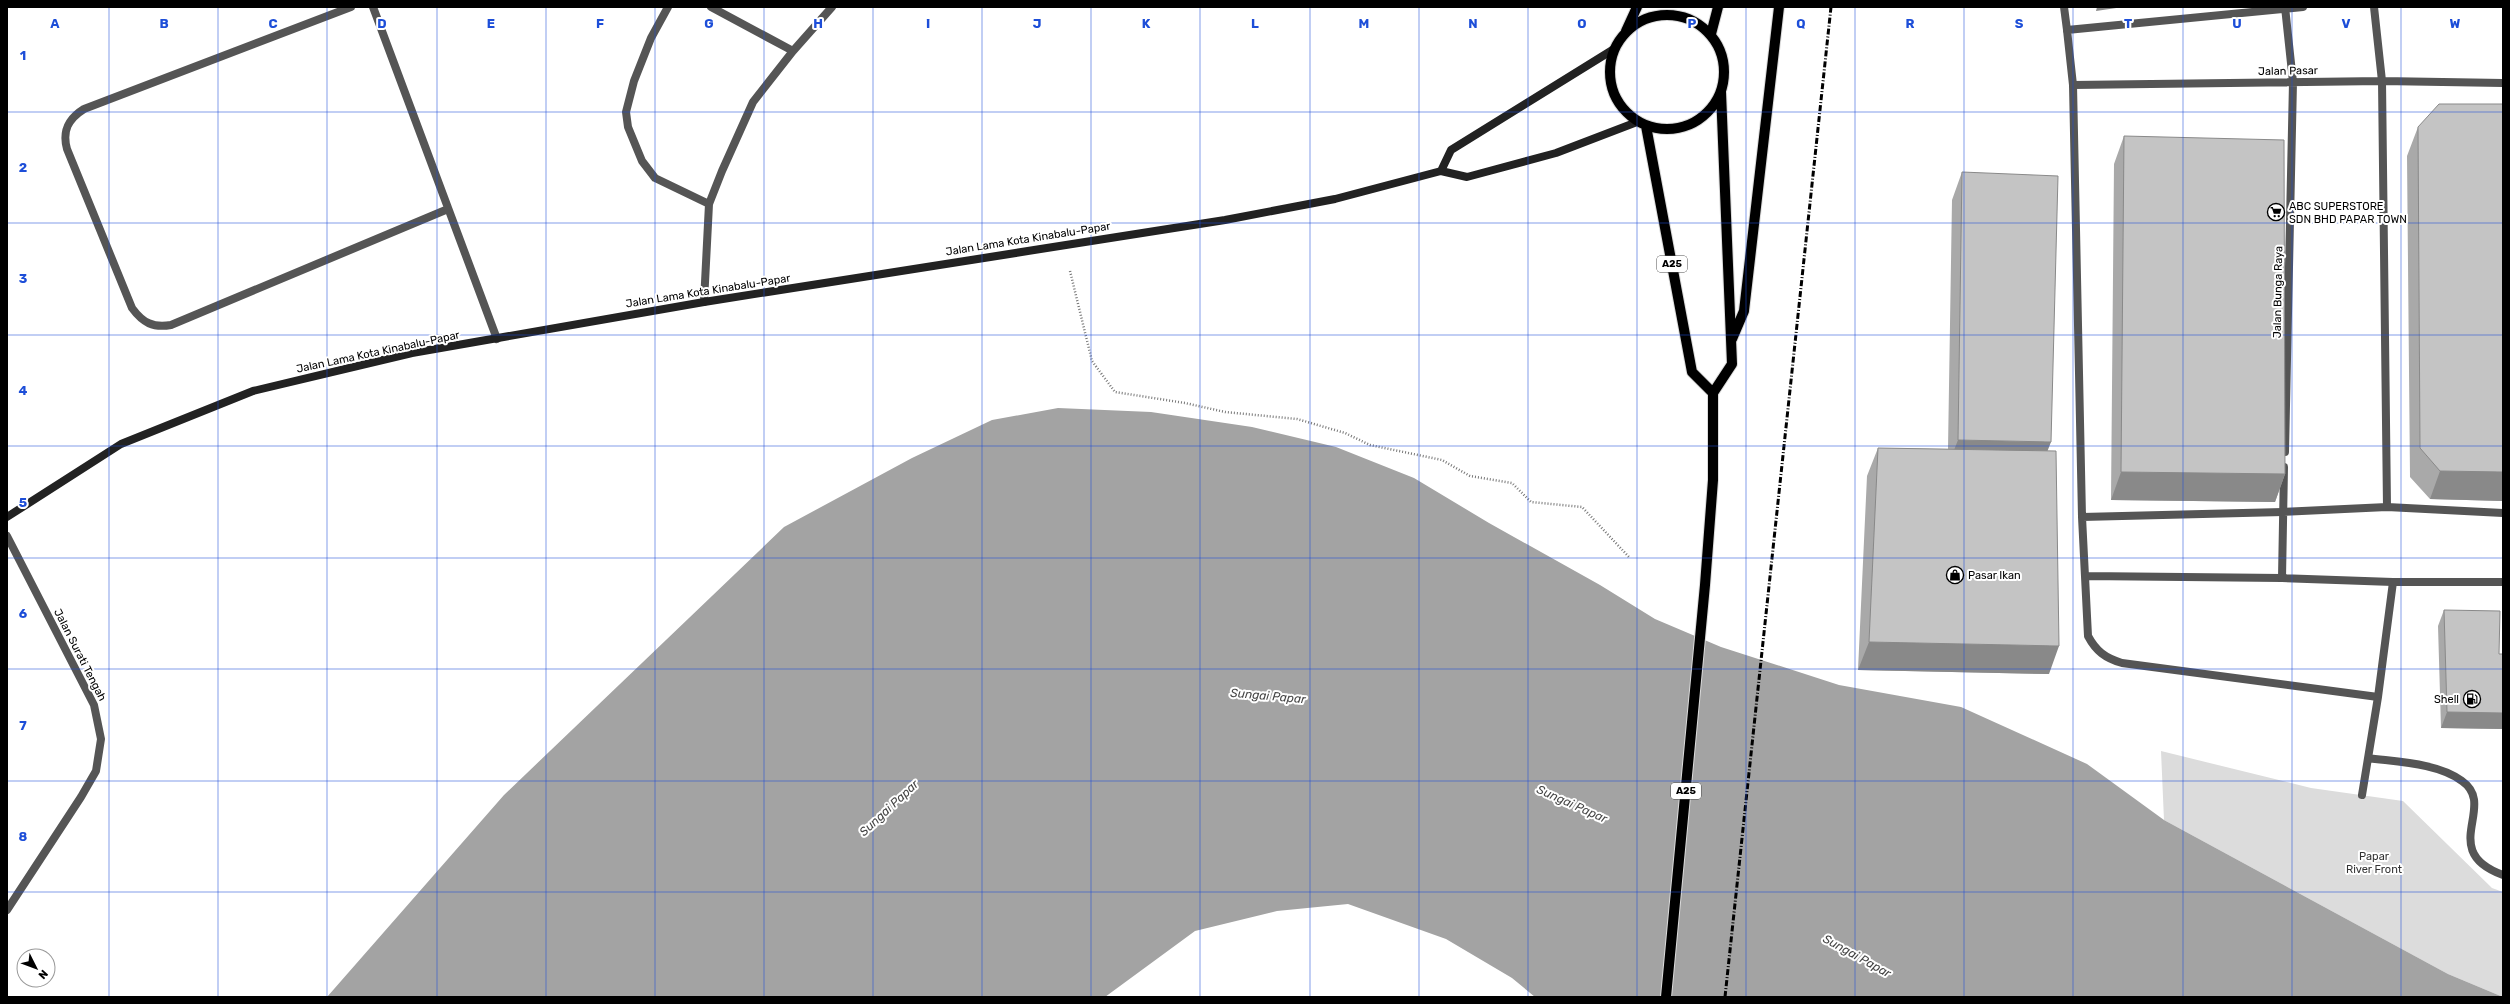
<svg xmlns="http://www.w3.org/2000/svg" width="2510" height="1004" font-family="Rubik,sans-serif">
	<rect width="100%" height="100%" fill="#fff"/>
	<path fill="#dcdcdc" d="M2161,751L2311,788L2403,801L2492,888L2503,892V997L2448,974L2164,820Z"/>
	<path fill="#a3a3a3" d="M1058,408L1151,412L1252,427L1336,447L1414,478L1489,523L1600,585L1655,619L1721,647L1839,685L1961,707L2087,764L2164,820L2448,974L2503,997H1535L1512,978L1446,939L1348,904L1277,911L1195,931L1105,997H327L504,795L784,527L912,458L992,420Z"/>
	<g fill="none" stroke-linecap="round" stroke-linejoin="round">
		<g stroke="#dbdbdb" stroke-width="12">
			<path id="primary" d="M1610 72a57 57 0 1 1 114 0a57 57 0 1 1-114 0Z
				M1626,31L1637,7
				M1711,34L1718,7
				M1646,126L1692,372L1713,393
				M1732,339L1744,311L1779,7
				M1666,997L1705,585L1713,480V393L1732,364L1721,92"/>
		</g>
		<path stroke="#777" stroke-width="2.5" stroke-dasharray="1 2" stroke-linecap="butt" d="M1070,271L1092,361L1115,392L1185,403L1225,412L1297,419L1345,433L1370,445L1442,460L1470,476L1512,483L1531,502L1582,507L1629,557"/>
		<path stroke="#555" stroke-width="8" d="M351,7L84,109C68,119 62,131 67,149L132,308C143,323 153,328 171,325L448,209
			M373,7L497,339
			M668,7L651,38L634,81L626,112L628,127L642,161L655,178L709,204
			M711,7L793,51
			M2064,7L2067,30
			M2073,85L2082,517L2088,636C2096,651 2105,658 2122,663L2378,697
			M704,302L709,204L722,171L753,102L793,51L832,7
			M2082,517L2283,512
			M2085,576L2282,578
			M2368,758C2397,762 2438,763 2462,781C2498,806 2437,851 2503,875
			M2362,795L2378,697L2393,582"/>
		<path stroke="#555" stroke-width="8" d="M2285,7L2293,82L2285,452
			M2303,7L2067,30L2073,85L2382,81L2503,83
			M2374,7L2382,81L2387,507
			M2284,467L2282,578L2393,582H2503
			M2283,512L2387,507L2503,513
			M7,536L94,705L101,739L96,771L81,797L7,910"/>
		<path stroke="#222" stroke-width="8" d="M1441,171L1451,150L1614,49
			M7,517L121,444L253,391L412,353L704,302L1225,220L1335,199L1441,171L1467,177L1556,153L1637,122"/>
		<use href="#primary" stroke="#000" stroke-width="10"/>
		<path stroke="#000" stroke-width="3" stroke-dasharray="6 2 1 2" stroke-linecap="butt" d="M1725,997L1831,7"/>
	</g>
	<path fill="#a9a9a9" d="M2418,127L2503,501L2430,499L2410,477L2407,156Z
		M2124,136L2285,474L2275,502L2111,500L2114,164Z
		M1962,172L2047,451L2049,674L1858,670L1867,476L1878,448L1948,449L1952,200Z
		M2444,610L2499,654H2503V729L2441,728L2438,626Z"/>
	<path fill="#898989" d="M2097,7H2123L2096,11Z
		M1958,440L2051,442L2040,470L1947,468Z
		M2440,471L2503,472V501L2430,499Z
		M2121,472L2285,474L2275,502L2111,500Z
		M1869,642L2059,646L2049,674L1858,670Z
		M2447,712L2503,713V729L2441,728Z"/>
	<path fill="#c4c4c4" stroke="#898989" d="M2439,104H2503V472L2440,471L2420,448L2418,127Z
		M2124,136L2284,140L2285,474L2121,472Z
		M1962,172L2058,176L2051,442L1958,440Z
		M1878,448L2056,451L2059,646L1869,642Z
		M2444,610L2500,611L2499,654H2503V713L2447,712Z"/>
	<path fill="none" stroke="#1d4ed8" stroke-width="1" stroke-opacity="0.55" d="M109,7V997M218,7V997M327,7V997M437,7V997M546,7V997M655,7V997M764,7V997M873,7V997M982,7V997M1091,7V997M1200,7V997M1310,7V997M1419,7V997M1528,7V997M1637,7V997M1746,7V997M1855,7V997M1964,7V997M2073,7V997M2183,7V997M2292,7V997M2401,7V997M7,112H2503M7,223H2503M7,335H2503M7,446H2503M7,558H2503M7,669H2503M7,781H2503M7,892H2503"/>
	<defs>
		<g id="supermarket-ring" transform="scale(0.9)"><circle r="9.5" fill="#fff" stroke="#000" stroke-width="1.5"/><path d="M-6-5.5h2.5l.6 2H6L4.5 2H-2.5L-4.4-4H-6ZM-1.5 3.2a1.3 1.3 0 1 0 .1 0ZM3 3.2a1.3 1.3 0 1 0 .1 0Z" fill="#000"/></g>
		<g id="shop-ring" transform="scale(0.9)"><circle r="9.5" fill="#fff" stroke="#000" stroke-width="1.5"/><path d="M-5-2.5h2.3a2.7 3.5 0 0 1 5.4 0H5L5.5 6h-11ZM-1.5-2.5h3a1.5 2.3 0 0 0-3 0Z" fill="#000"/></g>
		<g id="fuel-ring" transform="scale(0.9)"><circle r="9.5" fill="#fff" stroke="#000" stroke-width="1.5"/><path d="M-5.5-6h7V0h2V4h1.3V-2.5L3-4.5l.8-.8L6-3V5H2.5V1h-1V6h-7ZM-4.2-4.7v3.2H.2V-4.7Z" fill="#000"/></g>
	</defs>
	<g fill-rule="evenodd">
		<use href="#supermarket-ring" x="2276" y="212"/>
		<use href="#shop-ring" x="1955" y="575"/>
		<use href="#fuel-ring" x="2472" y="699"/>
	</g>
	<g text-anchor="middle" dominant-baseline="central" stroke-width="4" stroke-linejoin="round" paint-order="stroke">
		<g fill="#fff" stroke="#4c4c4c" stroke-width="1">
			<rect x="1657" y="256" width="30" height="16" rx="3"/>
			<rect x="1671" y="783" width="30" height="16" rx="3"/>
		</g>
		<g font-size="10" font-weight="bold" fill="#000">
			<text x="1672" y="264">A25</text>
			<text x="1686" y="791">A25</text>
		</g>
		<g font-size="11" fill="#000" stroke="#fff">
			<text transform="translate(2288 71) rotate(-1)">Jalan Pasar</text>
			<text transform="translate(1028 239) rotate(-9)">Jalan Lama Kota Kinabalu-Papar</text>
			<text transform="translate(708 291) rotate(-9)">Jalan Lama Kota Kinabalu-Papar</text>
			<text transform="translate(2278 292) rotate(-89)">Jalan Bunga Raya</text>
			<text transform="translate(378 352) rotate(-12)">Jalan Lama Kota Kinabalu-Papar</text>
			<text transform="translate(80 655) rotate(63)">Jalan Surati Tengah</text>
		</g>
		<g font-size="11" fill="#000" stroke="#fff" text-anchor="start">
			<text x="2289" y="206">ABC SUPERSTORE<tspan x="2289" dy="13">SDN BHD PAPAR TOWN</tspan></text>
			<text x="1968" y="575">Pasar Ikan</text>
			<text x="2459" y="699" text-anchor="end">Shell</text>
		</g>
		<g font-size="11" fill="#333" stroke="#fff">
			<text x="2374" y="856">Papar<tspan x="2374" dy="13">River Front</tspan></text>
		</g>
		<g font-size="12" font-style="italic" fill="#444" stroke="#fff">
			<text transform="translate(1268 696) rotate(5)">Sungai Papar</text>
			<text transform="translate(1572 804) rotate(24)">Sungai Papar</text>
			<text transform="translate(889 808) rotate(-43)">Sungai Papar</text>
			<text transform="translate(1857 956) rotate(29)">Sungai Papar</text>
		</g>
	</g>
	<g font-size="13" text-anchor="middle" font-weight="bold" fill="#1d4ed8" stroke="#fff" stroke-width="4" stroke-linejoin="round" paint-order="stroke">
		<text x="55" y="28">A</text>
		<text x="164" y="28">B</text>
		<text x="273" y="28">C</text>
		<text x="382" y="28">D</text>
		<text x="491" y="28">E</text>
		<text x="600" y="28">F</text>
		<text x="709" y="28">G</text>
		<text x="818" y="28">H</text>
		<text x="928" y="28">I</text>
		<text x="1037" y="28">J</text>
		<text x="1146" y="28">K</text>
		<text x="1255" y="28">L</text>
		<text x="1364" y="28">M</text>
		<text x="1473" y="28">N</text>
		<text x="1582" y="28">O</text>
		<text x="1692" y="28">P</text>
		<text x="1801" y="28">Q</text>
		<text x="1910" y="28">R</text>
		<text x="2019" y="28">S</text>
		<text x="2128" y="28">T</text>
		<text x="2237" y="28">U</text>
		<text x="2346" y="28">V</text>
		<text x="2455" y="28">W</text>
		<text x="23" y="60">1</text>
		<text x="23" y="172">2</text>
		<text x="23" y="283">3</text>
		<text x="23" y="395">4</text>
		<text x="23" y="507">5</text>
		<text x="23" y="618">6</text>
		<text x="23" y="730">7</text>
		<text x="23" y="841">8</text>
	</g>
	<rect width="2510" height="1004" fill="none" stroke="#000000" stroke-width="16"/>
	<g transform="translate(36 968) rotate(132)"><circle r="19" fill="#ffffff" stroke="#999999"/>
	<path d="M0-3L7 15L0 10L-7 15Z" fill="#000000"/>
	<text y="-6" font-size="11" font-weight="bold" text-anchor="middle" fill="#000000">N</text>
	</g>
</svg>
